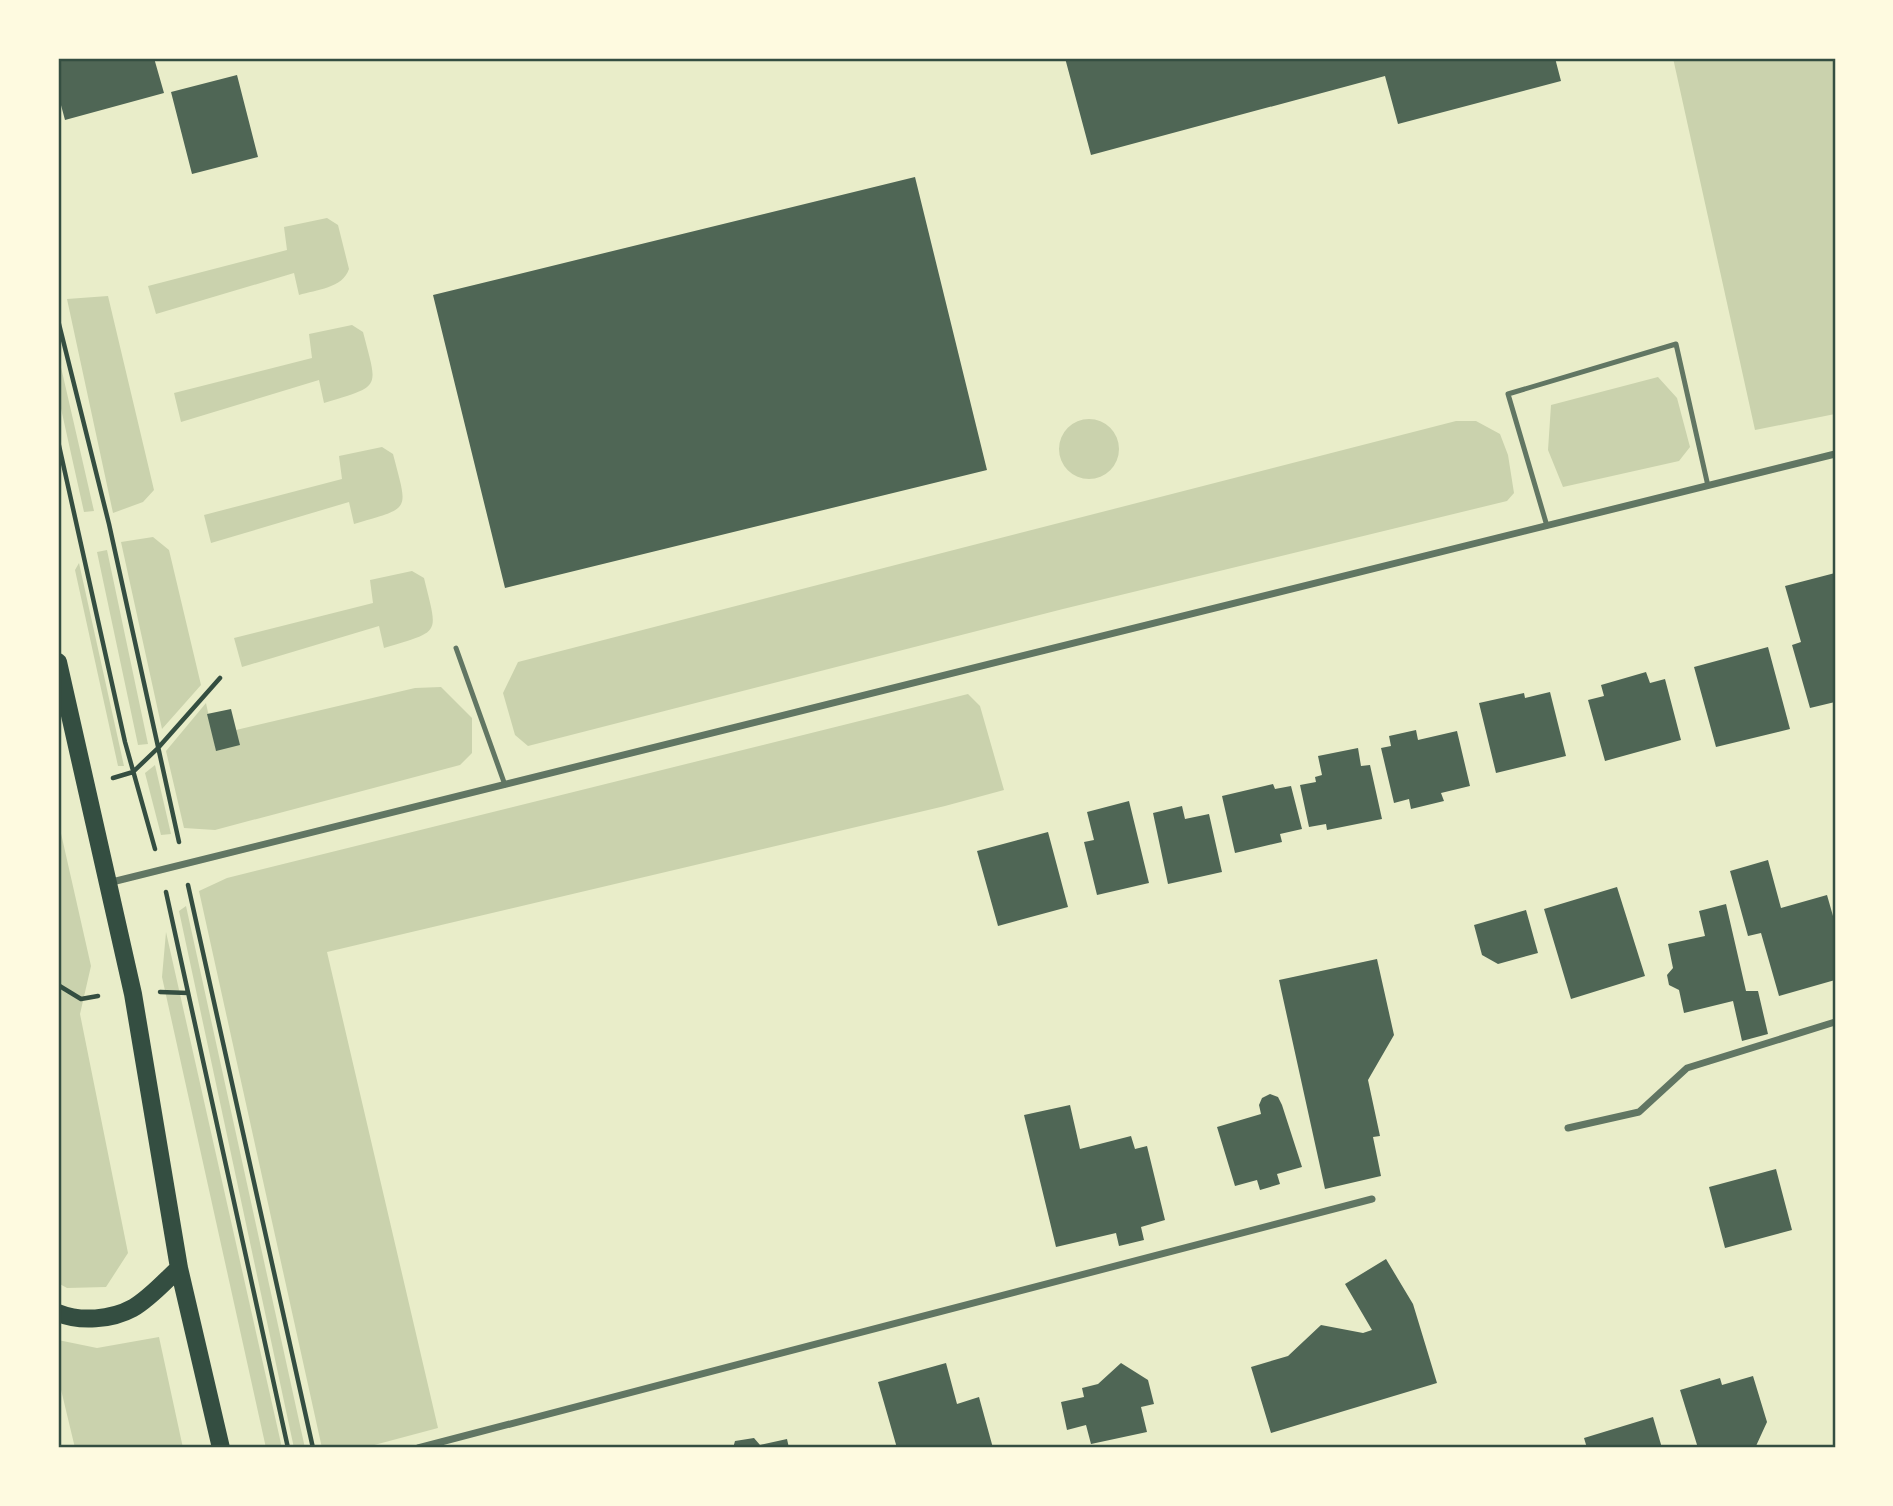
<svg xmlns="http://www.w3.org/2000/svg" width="1893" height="1506" font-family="'Libre Baskerville',serif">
	<rect width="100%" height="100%" fill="#e9edc9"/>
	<path fill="#cad2ad" d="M1673,58H1835V414L1755,430Z
		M327,218L338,225L349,269C343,288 316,290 299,295L294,273L156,314L148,286L287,250L284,227Z
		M108,296L154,490L143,502L113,513L67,299Z
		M352,325L363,332C378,390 382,385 324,403L319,380L181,422L174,393L312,358L309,334Z
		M58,354L94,511L84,512L58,395Z
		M1658,377L1677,398L1690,447L1679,461L1563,487L1548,450L1551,405Z
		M1059 449a30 30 0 1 1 60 0a30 30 0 1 1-60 0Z
		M1456,421H1476L1500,434L1508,455L1514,493L1507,501L1063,609L528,746L515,735L503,693L518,662Z
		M382,447L393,454C408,512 412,507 354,524L349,502L211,543L204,515L342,479L339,456Z
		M153,537L169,550L201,685L162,729L121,542Z
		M107,550L148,744L138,745L97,552Z
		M79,563L124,766H118L75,570Z
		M412,571L424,578C438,636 442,630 384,648L379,626L242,667L234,638L373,603L370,580Z
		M441,687L472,718V753L460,765L215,830L184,828L166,751L206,703L216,750L236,730L415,688Z
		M968,694L980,706L1004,790L945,806L327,952L438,1428L363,1448H322L199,891L227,878Z
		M155,765L171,834L161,835L145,773Z
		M58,820L91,966L80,1014L128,1253L106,1287L67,1288L58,1283Z
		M186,906L305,1448H294L179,911Z
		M166,932L282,1448H266L162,977Z
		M159,1337L183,1448H75L58,1377V1340L97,1348Z"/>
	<path fill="#4f6655" d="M58,58H154L164,93L65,120L58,94Z
		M1065,58H1555L1561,81L1398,124L1385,76L1091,155Z
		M237,75L258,157L192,174L171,92Z
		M915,177L987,470L505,588L433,295Z
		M1835,573V702L1810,708L1792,645L1801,642L1785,586Z
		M1768,647L1790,729L1716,747L1694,667Z
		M1646,672L1650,683L1665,679L1681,740L1605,761L1588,700L1604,696L1601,685Z
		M1550,692L1566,756L1496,773L1479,703L1524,693L1525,698Z
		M231,709L240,745L216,751L207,714Z
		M1416,730L1418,740L1457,731L1470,786L1441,793L1444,801L1411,809L1409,799L1394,803L1381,748L1391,746L1389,736Z
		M1358,748L1361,766L1370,765L1382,819L1327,830L1326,824L1309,827L1300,785L1316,782L1315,777L1322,775L1318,756Z
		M1273,784L1275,789L1291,786L1302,829L1280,834L1282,842L1235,853L1222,796Z
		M1129,801L1149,883L1097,895L1084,842L1094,840L1087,812Z
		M1182,806L1185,819L1209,814L1222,872L1168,884L1153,813Z
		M1048,832L1068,907L998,926L977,851Z
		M1768,860L1781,908L1827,895L1835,923V980L1779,996L1761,933L1748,936L1730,871Z
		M1617,887L1645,976L1571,999L1544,909Z
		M1726,904L1746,991H1758L1768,1034L1742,1041L1733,1001L1684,1013L1679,990L1669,985L1667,975L1673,968L1668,944L1705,936L1699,911Z
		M1526,910L1538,953L1498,964L1482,955L1474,925Z
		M1377,959L1394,1035L1368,1080L1380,1136L1373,1137L1381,1176L1325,1189L1279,980Z
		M1270,1094L1278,1097L1282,1105L1302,1167L1277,1174L1280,1184L1260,1190L1257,1180L1235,1186L1217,1127L1261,1114L1259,1105L1262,1098Z
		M1070,1105L1080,1149L1131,1136L1135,1149L1147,1146L1165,1220L1141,1227L1144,1240L1119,1246L1116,1233L1056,1247L1024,1115Z
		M1776,1169L1792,1230L1725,1248L1709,1187Z
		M1386,1259L1413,1304L1437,1383L1271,1433L1251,1367L1288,1356L1321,1325L1363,1333L1372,1330L1345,1284Z
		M946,1363L957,1404L979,1397L993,1448H897L878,1382Z
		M1121,1363L1148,1380L1154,1404L1141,1407L1147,1432L1091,1444L1086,1425L1067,1430L1061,1402L1084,1397L1082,1388L1098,1384Z
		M1753,1376L1767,1422L1756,1446L1755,1448H1698L1680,1390L1720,1378L1722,1385Z
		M1653,1417L1662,1448H1587L1584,1438Z
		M754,1438L760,1445L787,1439L789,1448H733L735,1441Z"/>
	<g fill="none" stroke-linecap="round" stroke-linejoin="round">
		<path stroke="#344e41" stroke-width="4.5" d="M58,320L109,524L179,842
			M58,441L125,742L155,849
			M113,778L133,772L158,748L220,678
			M188,885L313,1448
			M166,892L288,1448
			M58,985L81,999L98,996
			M160,992L188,993"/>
		<path stroke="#617663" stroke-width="5" d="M1547,526L1508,394L1676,344L1708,486
			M456,648L505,785"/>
		<path stroke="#617663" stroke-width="7" d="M108,883L1835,454
			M1568,1128L1639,1112L1687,1068L1835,1022
			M418,1448L1372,1199"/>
		<path stroke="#344e41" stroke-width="18" d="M58,662L133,994L179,1268L221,1448
			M58,1313C80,1322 111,1320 133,1308C150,1298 164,1282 179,1268"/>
	</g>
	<rect width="1893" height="1506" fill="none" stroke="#fefae0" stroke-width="119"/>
	<rect x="60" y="60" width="1774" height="1386" fill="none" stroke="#344e41" stroke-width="2.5"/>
</svg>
